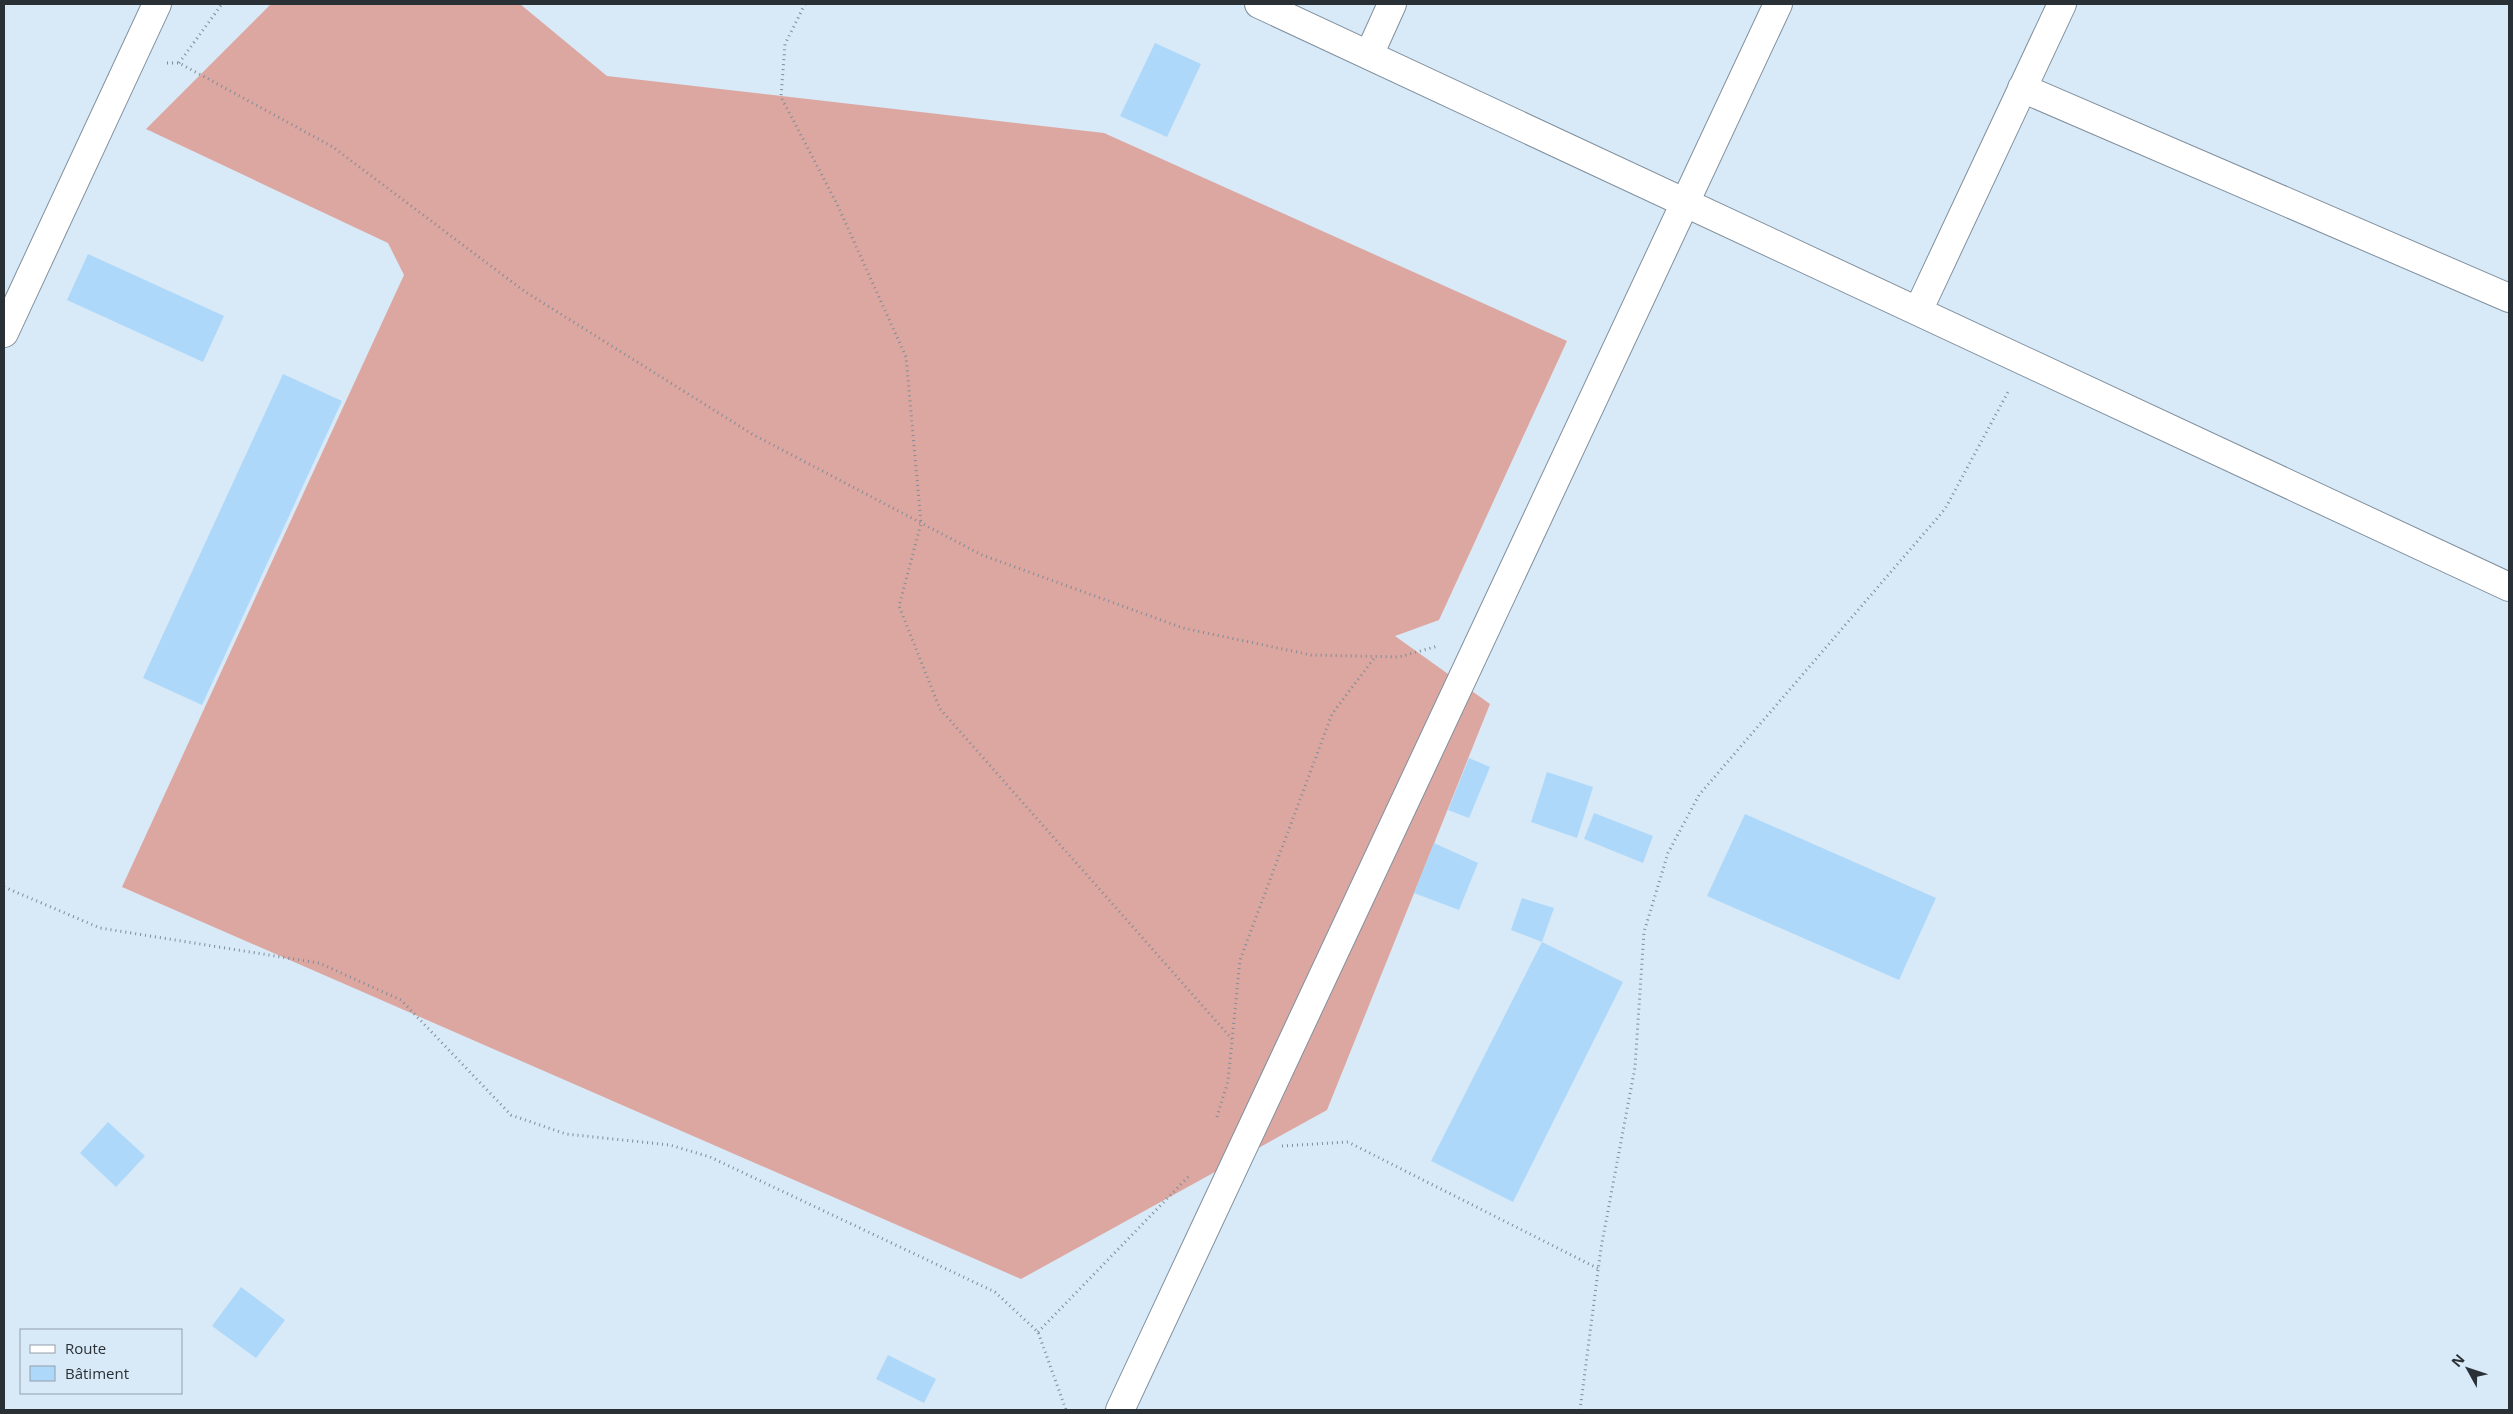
<svg xmlns="http://www.w3.org/2000/svg" width="2513" height="1414" font-family="'Open Sans',sans-serif">
	<rect width="100%" height="100%" fill="#d8e9f7"/>
	<path fill="#dda7a1" d="M271,4H520L607,76L1104,133L1567,341L1439,620L1395,636L1490,704L1327,1110L1021,1279L122,887L404,275L388,243L146,129Z"/>
	<path fill="#aed8fa" d="M1155,43L1201,64L1167,137L1120,116Z
		M88,254L224,316L203,362L67,300Z
		M283,374L342,401L202,705L143,678Z
		M1469,758L1490,767L1469,818L1448,810Z
		M1547,772L1593,787L1577,838L1531,822Z
		M1594,813L1653,836L1643,863L1584,839Z
		M1745,814L1936,898L1899,980L1707,896Z
		M1434,843L1478,863L1459,910L1414,893Z
		M1522,898L1554,908L1542,942L1511,930Z
		M1542,942L1623,982L1513,1202L1431,1161Z
		M108,1122L145,1156L116,1187L80,1153Z
		M241,1287L285,1320L256,1358L212,1326Z
		M888,1355L936,1379L924,1403L876,1379Z"/>
	<g fill="none" stroke-linecap="round" stroke-linejoin="round">
		<g stroke="#81909d" stroke-width="30">
			<path id="minor" d="M1259,4L2509,587
				M1369,55L1392,4
				M2022,88L2509,298
				M1918,311L2062,4
				M4,333L157,4
				M1120,1410L1778,4"/>
		</g>
		<path stroke="#808c95" stroke-width="3" stroke-dasharray="1 4" stroke-linecap="butt" d="M805,4L785,44L781,97L837,204L906,357L921,523L899,606L940,709L1232,1039
			M167,63H179L333,147L524,291L752,434L982,555L1183,628L1311,655L1399,657L1438,646
			M179,63L222,4
			M4,887L100,928L319,963L401,1000L511,1115L566,1134L670,1145L710,1157L995,1292L1038,1332L1066,1410
			M1217,1117L1228,1081L1240,960L1332,714L1375,657
			M1282,1146L1348,1142L1599,1269
			M1038,1332L1189,1176
			M1580,1410L1601,1248L1635,1067L1644,932L1668,853L1699,795L1945,509L2008,392"/>
		<use href="#minor" stroke="#fff" stroke-width="28"/>
	</g>
	<rect width="2513" height="1414" fill="none" stroke="#2a3136" stroke-width="10"/>
	<rect x="20" y="1329" width="162" height="65" fill="#d8e9f7" stroke="#929faa"/>
	<rect x="30" y="1345" width="25" height="8" fill="#ffffff" stroke="#929faa"/>
	<text x="65" y="1354" font-size="15" fill="#2a3136">Route</text>
	<rect x="30" y="1366" width="25" height="15" fill="#aed8fa" stroke="#929faa"/>
	<text x="65" y="1379" font-size="15" fill="#2a3136">Bâtiment</text>
	<g transform="translate(2468 1369) rotate(310)" stroke="#d8e9f7" stroke-width="4" paint-order="stroke">
	<path d="M0-4L9 19L0 12L-9 19Z" fill="#2a3136"/>
	<text y="-8" font-size="14" font-weight="bold" text-anchor="middle" fill="#2a3136">N</text>
	</g>
</svg>
